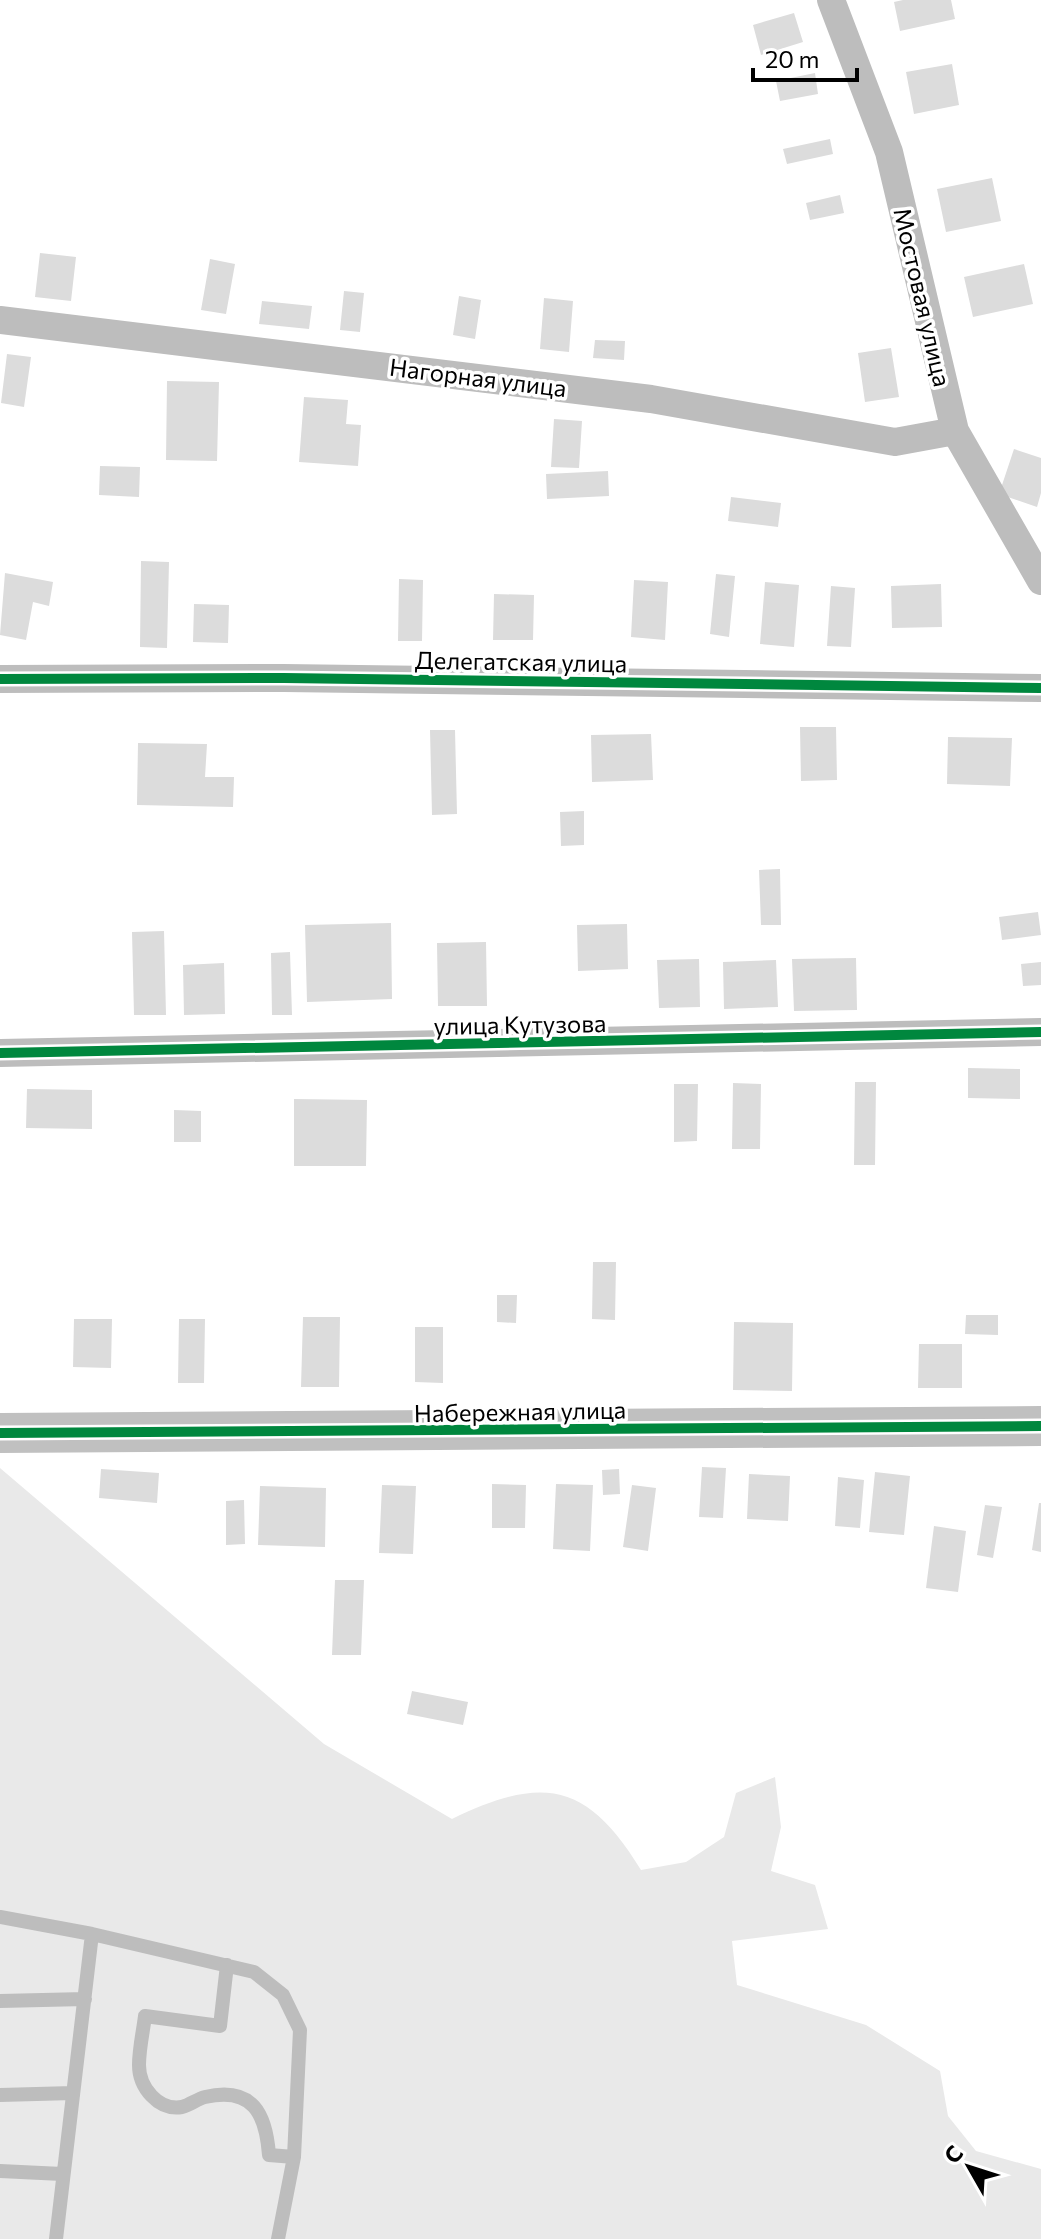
<svg xmlns="http://www.w3.org/2000/svg" width="1041" height="2239" font-family="Commissioner,sans-serif">
	<rect width="100%" height="100%" fill="#fff"/>
	<path fill="#e9e9e9" d="M0,1468L324,1744L452,1819C543,1775 587,1782 641,1870L686,1862L724,1837L736,1793L775,1777L781,1827L771,1871L815,1885L828,1929L732,1941L737,1985L866,2025L940,2071L948,2116L976,2151L1041,2169V2239H0Z"/>
	<path fill="#dcdcdc" d="M903,0H951L955,19L900,31L894,2Z
		M794,13L803,42L761,55L753,25Z
		M952,64L959,105L914,114L906,72Z
		M815,73L818,94L780,101L776,81Z
		M830,139L833,154L787,164L783,149Z
		M992,178L1001,221L946,232L937,189Z
		M840,195L844,213L810,220L806,203Z
		M40,253L76,257L71,301L35,297Z
		M210,259L235,264L226,314L201,310Z
		M1024,264L1033,304L973,317L964,277Z
		M344,291L364,293L360,332L340,330Z
		M459,296L481,300L475,339L453,335Z
		M544,298L573,301L569,352L540,349Z
		M262,301L312,306L309,329L259,324Z
		M595,340L625,341L624,360L593,358Z
		M891,348L899,397L865,402L858,353Z
		M7,354L31,357L24,407L1,403Z
		M167,381L219,382L217,461L166,460Z
		M304,397L348,400L346,424L361,425L358,466L299,462Z
		M554,419L582,421L579,468L551,467Z
		M1014,449L1041,458V493L1037,507L999,494Z
		M100,466L140,467L139,497L99,495Z
		M608,471L609,496L547,499L546,474Z
		M731,497L781,503L778,527L728,521Z
		M141,561L169,562L167,648L140,647Z
		M5,573L53,582L49,606L33,602L26,640L0,635Z
		M716,574L735,576L729,637L710,634Z
		M399,579L423,580L422,641H398Z
		M634,580L668,582L665,640L631,637Z
		M765,582L799,585L794,647L760,644Z
		M941,584L942,627L892,628L891,586Z
		M831,586L855,588L851,647L827,646Z
		M494,594L534,595L533,640H493Z
		M194,604L229,605L228,643L193,642Z
		M800,727H836L837,780L801,781Z
		M430,730H455L457,814L432,815Z
		M651,734L653,780L592,782L591,735Z
		M948,737L1012,738L1010,786L947,784Z
		M138,743L207,744L205,777H234L233,807L137,805Z
		M584,811V845L561,846L560,812Z
		M780,869L781,925H761L759,870Z
		M1038,912L1041,935L1002,940L999,917Z
		M391,923L392,999L307,1002L305,925Z
		M627,924L628,969L578,971L577,925Z
		M164,931L166,1015H134L132,932Z
		M486,942L487,1006H438L437,943Z
		M290,952L292,1015H272L271,953Z
		M856,958L857,1010L794,1011L792,959Z
		M699,959L700,1007L659,1008L657,960Z
		M776,960L778,1007L724,1009L723,962Z
		M1041,962V985L1023,986L1021,964Z
		M224,963L225,1014L184,1015L183,965Z
		M968,1068L1020,1069V1099L968,1098Z
		M855,1082H876L875,1165H854Z
		M733,1083L761,1084L760,1149H732Z
		M674,1084H698L697,1141L674,1142Z
		M27,1089L92,1090V1129L26,1128Z
		M294,1099L367,1100L366,1166H294Z
		M174,1110L201,1111V1142H174Z
		M593,1262H616L615,1320L592,1319Z
		M497,1295H517L516,1323L497,1322Z
		M966,1315H998V1335L965,1334Z
		M303,1317H340L339,1387H301Z
		M74,1319H112L111,1368L73,1367Z
		M179,1319H205L204,1383H178Z
		M734,1322L793,1323L792,1391L733,1390Z
		M415,1327H443V1383L415,1382Z
		M919,1344H962V1388H918Z
		M702,1467L726,1468L723,1518L699,1517Z
		M101,1469L159,1473L157,1503L99,1498Z
		M619,1469L620,1494L603,1495L602,1470Z
		M875,1472L910,1476L904,1535L869,1532Z
		M749,1474L790,1476L788,1521L747,1519Z
		M838,1477L864,1480L860,1528L835,1526Z
		M492,1484L526,1485L525,1528H492Z
		M556,1484L593,1485L590,1551L553,1549Z
		M382,1485L416,1486L413,1554L379,1553Z
		M632,1485L656,1488L648,1551L623,1547Z
		M260,1486L326,1488L325,1547L258,1545Z
		M244,1500L245,1544L226,1545V1501Z
		M1039,1503H1041V1552L1032,1550Z
		M985,1505L1002,1507L993,1558L977,1555Z
		M934,1526L966,1531L958,1592L926,1588Z
		M335,1580H364L361,1655H332Z
		M412,1691L468,1702L463,1725L407,1714Z"/>
	<g fill="none" stroke-linecap="round" stroke-linejoin="round">
		<path stroke="#bdbdbd" stroke-width="14" d="M0,1917L92,1934L254,1972L283,1995L300,2030L294,2157L269,2155C266,2114 253,2086 205,2097C197,2099 190,2105 182,2107C158,2111 139,2087 139,2065C139,2049 143,2032 145,2016L220,2026L227,1965
			M0,2001L85,1999
			M0,2095L73,2093
			M0,2171L62,2174
			M56,2239L92,1934
			M278,2239L294,2157"/>
		<path stroke="#bdbdbd" stroke-width="28" d="M831,0L889,152L955,431L1041,581
			M0,320L651,399L895,442L955,431
			M0,679L284,678L1041,688
			M0,1053L1041,1032"/>
		<path stroke="#c0c0c0" stroke-width="40" d="M0,1433L1041,1426"/>
		<g stroke="#fff" stroke-width="15">
			<path id="cycleway" d="M0,679L284,678L1041,688
				M0,1053L1041,1032
				M0,1433L1041,1426"/>
		</g>
		<use href="#cycleway" stroke="#00873e" stroke-width="10"/>
	</g>
	<g text-anchor="middle" dominant-baseline="central" stroke-width="7" stroke-linejoin="round" paint-order="stroke">
		<g font-size="24" fill="#000" stroke="#fff">
			<text transform="translate(923 297) rotate(77)">Мостовая улица</text>
			<text transform="translate(478 377) rotate(7)">Нагорная улица</text>
			<text transform="translate(521 661) rotate(1)">Делегатская улица</text>
			<text transform="translate(520 1024) rotate(-1)">улица Кутузова</text>
			<text transform="translate(520 1411) rotate(-1)">Набережная улица</text>
		</g>
	</g>
	<g transform="translate(969 2167) rotate(309)" stroke="#ffffff" stroke-width="6" paint-order="stroke">
	<path d="M0-6L14 30L0 20L-14 30Z" fill="#000000"/>
	<text y="-12" font-size="22" font-weight="bold" text-anchor="middle" fill="#000000">С</text>
	</g>
	<path d="M753 68v12h104v-12" fill="none" stroke="#000000" stroke-width="4"/>
	<text x="765" y="68" font-size="24" fill="#000000" stroke="#ffffff" stroke-width="6" paint-order="stroke">20 m</text>
</svg>
